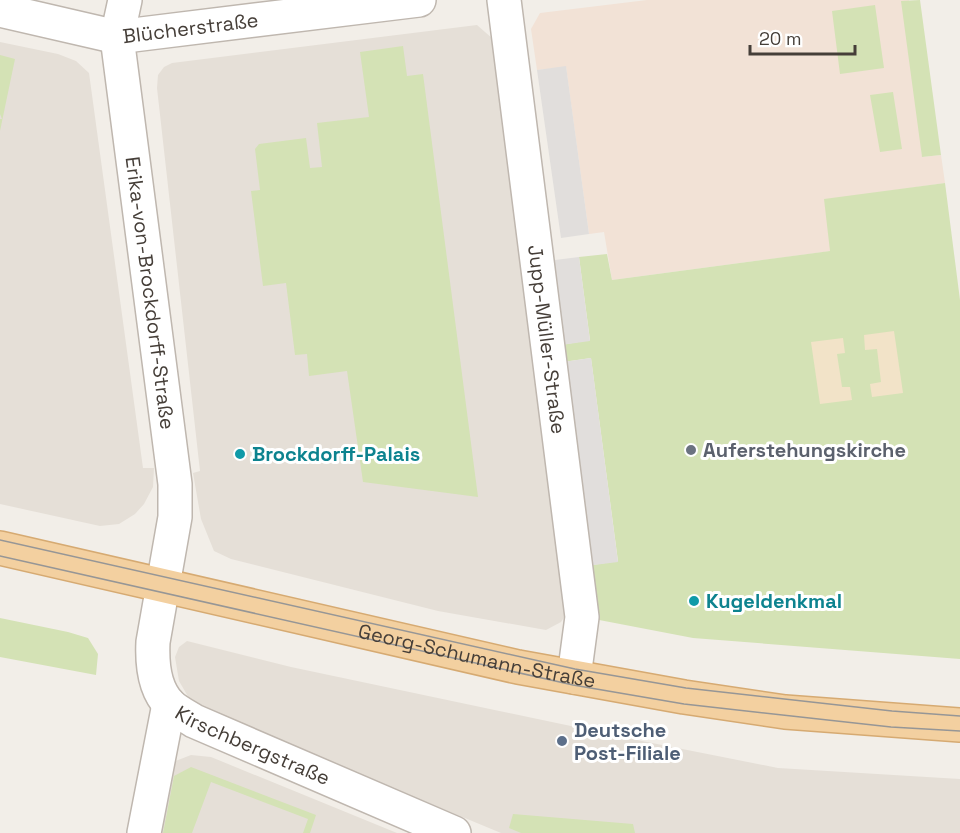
<svg xmlns="http://www.w3.org/2000/svg" width="960" height="833" font-family="'Space Grotesk',sans-serif">
	<rect width="100%" height="100%" fill="#f2eee8"/>
	<path fill="#e5dfd7" d="M477,25L493,39L570,608L561,622L546,630L438,611L231,559L214,551L201,519L193,473L200,471L157,88L158,75L164,67L172,63Z
		M0,42L58,54L76,61L89,73L143,468H154L153,487L144,504L135,514L119,524L100,526L0,504Z
		M187,641L291,667L642,741L778,768L960,779V833H501L212,713L190,700L179,681L175,657L179,647Z
		M191,755L211,757L397,833H155L173,762Z"/>
	<path fill="#f2e2d6" d="M647,0H909L922,157L941,155L945,183L825,200L831,251L612,280L604,232L589,234L566,67L537,70L531,29L540,13Z"/>
	<path fill="#d4e2b5" d="M920,0L941,155L922,157L901,1Z
		M875,5L884,68L840,74L832,11Z
		M403,46L407,76L423,74L478,497L363,482L347,371L309,376L307,354L295,355L286,283L263,286L251,191L260,190L255,149L259,144L306,138L310,168L322,167L317,123L369,117L360,52Z
		M0,55L15,59L0,131V119H2L0,114Z
		M893,92L902,149L880,152L870,95Z
		M945,183L960,300V659L693,638L594,619L586,566L618,561L591,358L563,362L561,345L590,340L579,257L607,254L612,280L830,251L824,199Z
		M0,618L68,632L88,638L98,654L96,675L0,657Z
		M191,767L316,815L310,833H303L308,819L211,782L192,833H163L174,776Z
		M513,814L633,824L635,833H521L509,828Z"/>
	<path fill="#f2e3c8" d="M894,331L903,393L872,397L870,384L881,382L877,349L865,350L864,335Z
		M843,338L845,353L837,354L842,387H850L852,400L820,404L811,342Z"/>
	<path fill="#e1dedc" d="M566,66L589,234L561,238L537,70Z
		M579,257L590,341L561,345L563,362L591,358L618,562L586,566L547,261Z"/>
	<g fill="none" stroke-linecap="round" stroke-linejoin="round">
		<g stroke="#bfb7af" stroke-width="36">
			<g id="minor">
				<path id="s1" d="M125,0L117,37L175,484V517L153,642C152,662 154,689 170,705C176,711 186,716 194,721L454,833"/>
				<path id="s2" d="M504,0L582,617L574,677"/>
				<path id="s3" d="M0,10L117,37L419,0"/>
				<path d="M144,833L169,704"/>
			</g>
		</g>
		<g stroke="#d6aa72" stroke-width="36">
			<g id="major">
				<path id="s4" d="M0,548L518,667L684,697L785,712L960,725"/>
			</g>
		</g>
		<use href="#minor" stroke="#fff" stroke-width="33"/>
		<use href="#major" stroke="#f3d0a0" stroke-width="33"/>
		<path stroke="#969696" stroke-width="1.5" d="M0,540L575,669L686,688L892,711L960,716
			M0,556L573,685L684,704L891,727L960,731"/>
	</g>
	<circle fill="#6b7280" stroke="#fff" stroke-width="2" cx="691" cy="450" r="6"/>
	<g fill="#0f9aa8" stroke="#fff" stroke-width="2">
		<circle cx="240" cy="454" r="6"/>
		<circle cx="694" cy="601" r="6"/>
	</g>
	<circle fill="#5c6f8a" stroke="#fff" stroke-width="2" cx="562" cy="741" r="6"/>
	<g text-anchor="middle" dominant-baseline="central" stroke-width="6" stroke-linejoin="round" paint-order="stroke">
		<g font-size="20" fill="#453e38" stroke="#fff">
			<text stroke="none"><textPath href="#s3" startOffset="194">Blücherstraße</textPath></text>
			<text stroke="none"><textPath href="#s1" startOffset="296">Erika-von-Brockdorff-Straße</textPath></text>
			<text stroke="none"><textPath href="#s2" startOffset="342">Jupp-Müller-Straße</textPath></text>
			<text stroke="none"><textPath href="#s4" startOffset="489">Georg-Schumann-Straße</textPath></text>
			<text stroke="none"><textPath href="#s1" startOffset="808">Kirschbergstraße</textPath></text>
		</g>
		<g font-size="20" font-weight="bold" fill="#5b616d" stroke="#fff" text-anchor="start">
			<text x="703" y="450">Auferstehungskirche</text>
		</g>
		<g font-size="20" font-weight="bold" fill="#0d838f" stroke="#fff" text-anchor="start">
			<text x="252" y="454">Brockdorff-Palais</text>
			<text x="706" y="601">Kugeldenkmal</text>
		</g>
		<g font-size="20" font-weight="bold" fill="#4e5e75" stroke="#fff" text-anchor="start">
			<text x="574" y="730">Deutsche<tspan x="574" dy="23">Post-Filiale</tspan></text>
		</g>
	</g>
	<path d="M750 45v9h105v-9" fill="none" stroke="#453e38" stroke-width="3"/>
	<text x="759" y="45" font-size="18" fill="#453e38" stroke="#ffffff" stroke-width="4.5" paint-order="stroke">20 m</text>
</svg>
